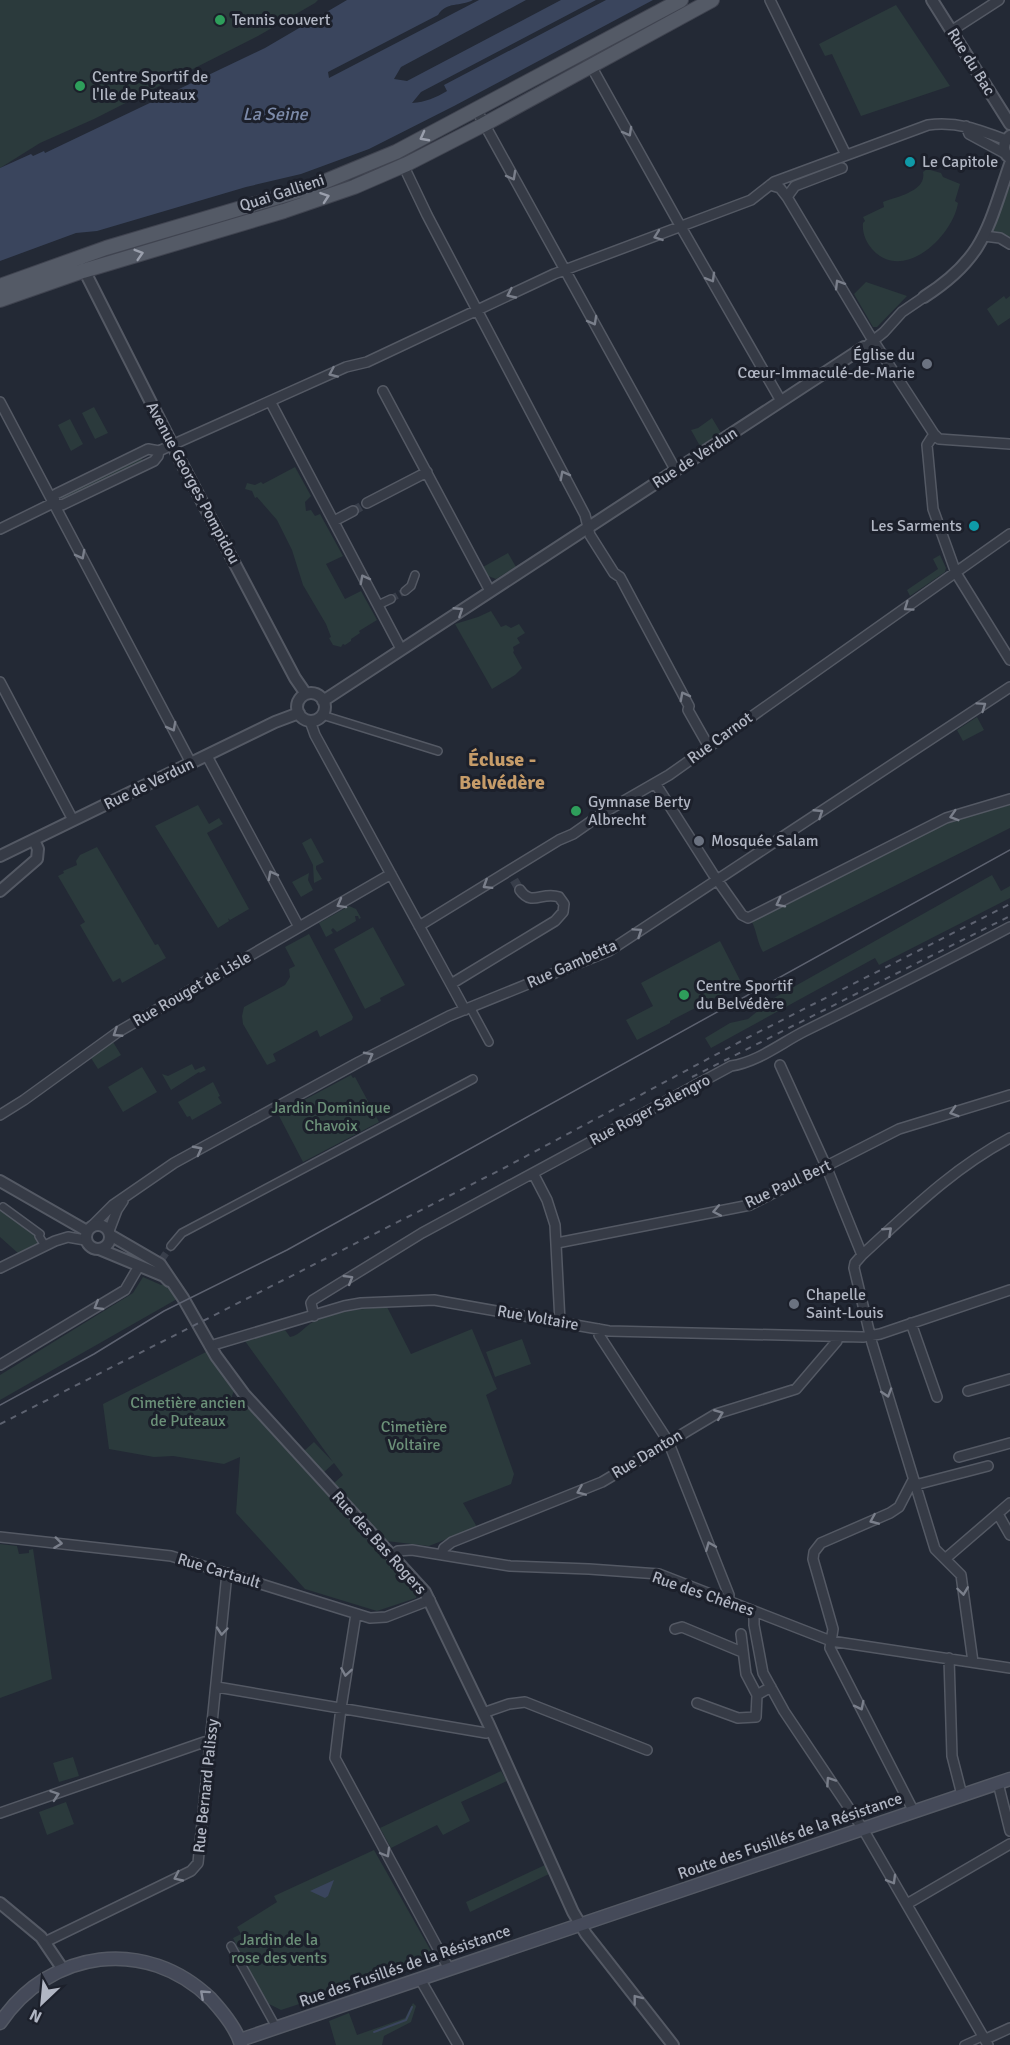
<svg xmlns="http://www.w3.org/2000/svg" width="1010" height="2045" font-family="Signika,sans-serif">
	<rect width="100%" height="100%" fill="#232935"/>
	<path fill="#2b3a3c" d="M0,0H318L315,3L258,36L94,119L40,143L0,168Z
		M896,5L950,86L861,116L832,54L825,56L819,44Z
		M927,169L941,173L943,177L960,184L955,201L958,203C953,236 903,284 872,249C866,242 862,233 863,223L865,221L863,217L884,207L883,202C897,197 927,191 923,172Z
		M1010,186V239L991,234Z
		M866,282L907,296L877,327H873L854,294Z
		M1004,296L1006,299L1010,296V318L998,326L987,309Z
		M94,407L108,433L95,439L82,413Z
		M712,418L721,433L700,446L691,430L698,428Z
		M70,419L83,444L71,451L58,425Z
		M141,458L143,461L62,499L61,497Z
		M295,467L311,496L305,502L306,511L311,510L315,516L320,514L343,556L326,564L345,599L361,591L377,620L359,631L360,633L351,639V641L345,645L343,644L341,647L333,645L329,638L331,637L326,624L303,585L292,550L277,520L257,497L255,498L252,491L245,489L247,483L255,485L261,482L263,484Z
		M508,553L516,567L496,579L488,576L483,567Z
		M940,555L946,568L945,572L910,596L907,590L938,569L933,559Z
		M491,611L501,627L506,625L511,628L519,624L525,633L517,638L520,643L513,647L514,651L513,652L522,668L515,675L492,689L455,624L478,617Z
		M977,717L984,730L963,741L957,730Z
		M198,805L209,824L219,818L223,824L207,833L249,909L230,920L228,918L229,921L218,928L155,826Z
		M1010,805V828L763,952C757,942 757,932 752,922L948,822Z
		M311,838L324,862L316,866V869L322,879L314,883L313,865L302,843Z
		M97,847L155,945L158,944L166,958L122,983L120,978L113,982L80,925L85,922L58,876L64,873L63,871L77,865L76,861L80,855Z
		M309,873L308,880L313,890L301,897L292,882Z
		M992,875L1001,891L1010,886V898L879,965L875,958L711,1048L705,1038L730,1023L748,1019L774,998Z
		M349,906L356,909L361,918L359,919L358,916H355L356,921L337,932L333,928L331,930L333,933L326,937L319,923Z
		M373,927L405,985L380,998L381,1001L365,1009L334,949Z
		M309,934L353,1017L352,1020L320,1037L317,1030L273,1054L276,1061L267,1065L243,1024L242,1016L244,1007L285,985L290,977L289,969L295,966L285,947Z
		M720,941L742,984L670,1021V1023L637,1040L626,1020L653,1006L641,983Z
		M113,1042L121,1055L98,1069L91,1058Z
		M192,1064L195,1070L204,1066L206,1070L200,1073L199,1072L171,1090L162,1074L168,1076Z
		M142,1067L157,1092L123,1112L108,1087Z
		M351,1075L353,1078L355,1077L379,1122L303,1162L278,1114Z
		M213,1082L220,1096L218,1097L222,1103L192,1120L190,1116L187,1117L178,1102Z
		M0,1208L36,1234L41,1243L19,1254L0,1237Z
		M143,1277L161,1285L165,1283L177,1299L0,1400V1375L133,1293Z
		M387,1307L411,1354L472,1329L497,1389L486,1395L514,1474L511,1484L463,1503L477,1527L429,1546L386,1541L334,1483L343,1475L334,1463L324,1472L304,1451L314,1442L333,1462L245,1341L285,1330L290,1337C300,1335 305,1326 313,1322C332,1312 366,1308 387,1307Z
		M522,1339L531,1364L495,1377L486,1352Z
		M206,1352L234,1391L232,1396L234,1401H242L417,1594L416,1598L377,1611L305,1589L236,1513L240,1457L224,1464L173,1456L154,1457L109,1449L103,1404Z
		M0,1544L17,1546L19,1554L29,1553V1550L33,1549L52,1679L0,1698Z
		M73,1757L79,1776L59,1782L53,1763Z
		M501,1771L507,1781L461,1802L470,1821L443,1835L437,1825L391,1848L380,1828Z
		M66,1802L74,1824L47,1835L39,1812Z
		M374,1850L431,1951L427,1962L281,2010L265,2002L233,1938L241,1934L237,1927L277,1902L274,1896Z
		M545,1865L549,1874L470,1912L466,1902Z
		M413,2003L416,2006L411,2022L384,2036L382,2045H336L329,2021L349,2013L357,2035L405,2018Z"/>
	<path fill="#3a455d" d="M347,0H473C460,7 447,1 438,15L328,72L329,78L479,0H526L401,67L394,79L407,81L561,0H596L421,92L412,103C426,102 435,98 447,91L444,85L606,0H653L454,106L369,149L301,174L246,187L97,231L76,233L0,261V168L31,154L33,156L44,151L45,153L265,48Z
		M334,1880L328,1896L325,1898L310,1891Z"/>
	<g fill="none" stroke-linecap="round" stroke-linejoin="round">
		<path stroke="#3a455d" stroke-width="2" d="M374,2032L406,2020L412,2007"/>
		<path stroke="#383e4a" stroke-width="7" stroke-dasharray="7 3.5" stroke-linecap="butt" d="M391,599L405,591
			M162,1259L171,1246"/>
		<path stroke="#383e4a" stroke-width="9" stroke-dasharray="9 4.5" stroke-linecap="butt" d="M353,511L367,503
			M514,880L520,890"/>
		<g stroke="#545964" stroke-width="10">
			<path id="pedestrian" d="M405,591L411,586L415,575
				M378,605L391,599
				M322,715L438,751
				M470,1007L489,1042
				M3,1207L40,1234L39,1236L45,1246
				M171,1246L182,1233L473,1079
				M231,1946L276,2027
				M964,2045L984,2036"/>
		</g>
		<g stroke="#545964" stroke-width="12">
			<path id="minor" d="M770,0L846,155
				M951,31L999,0
				M591,66L677,220L781,401
				M476,109L676,471
				M966,126L969,134L1006,154
				M407,164L406,171L427,215L585,515L590,535L614,573L620,577L689,706L688,710L709,747
				M770,185L780,188L787,197L869,334L934,434L939,439L1010,444
				M787,197L795,186L842,168
				M984,236L1000,238L1010,244
				M869,344L884,332L902,312L924,297
				M383,391L490,591
				M270,401L401,649
				M0,402L191,763
				M934,434L927,445L933,509L956,573L1010,660
				M53,503L56,494L148,449L159,451
				M367,503L427,472
				M334,521L353,511
				M0,529L53,503L62,505L154,461L158,456L159,451L172,445L346,367L367,362L554,274L751,200L774,182L928,125C957,121 980,130 1006,140
				M0,682L73,820
				M310,721L315,735L465,1010
				M207,756L299,927
				M655,783L713,874L742,915L748,918L946,818L1010,799
				M419,926L559,840L573,834L603,813L669,775L1010,534
				M451,984L555,921L563,912L564,904L559,897C542,891 532,907 520,890
				M780,1065L826,1166L862,1255
				M0,1115L24,1100L118,1032L391,874
				M533,1173L547,1200L555,1225L560,1322
				M93,1225L113,1205L174,1163L359,1062L449,1016L609,951L1010,687
				M109,1231L117,1210L123,1201
				M557,1243L750,1205L899,1129L1010,1095
				M0,1268L55,1241L68,1237L85,1240
				M314,1316L311,1303L313,1300L422,1233L731,1066C758,1062 781,1043 805,1031C874,997 942,963 1010,927
				M911,1323L937,1397
				M599,1329V1335L668,1441L729,1595L728,1601
				M210,1346L344,1306L361,1303L434,1300L609,1331L863,1337L880,1334L1010,1290
				M0,1365L125,1290L139,1266
				M968,1391L1010,1379
				M959,1457L1010,1443
				M913,1480L899,1507L890,1513L821,1543L814,1552L813,1559L833,1629L830,1648L914,1812
				M915,1485L988,1466
				M998,1514L1010,1535
				M0,1537L171,1556L370,1618L386,1617L430,1600
				M442,1554L444,1548L452,1542L602,1482L716,1414L796,1389L837,1341L838,1337
				M392,1555L398,1551L412,1550L510,1566L589,1569L659,1574L831,1641L1010,1668
				M945,1559L1010,1503
				M754,1612V1625L763,1673L784,1711L863,1829L988,2045
				M356,1614L341,1708L335,1758L449,1969
				M675,1629L682,1627L742,1652
				M741,1634L746,1674L757,1695
				M949,1658L952,1756L962,1795
				M973,1662L961,1575L935,1549L872,1343L854,1268L855,1263L862,1255C909,1212 953,1168 1010,1138
				M217,1687L486,1733L492,1731
				M697,1703L738,1718L756,1717L757,1695L771,1687
				M483,1713L509,1704L525,1702L647,1750
				M998,1783L1010,1831
				M0,1813L210,1740
				M907,1904L1010,1844
				M45,1942L191,1871L198,1863L227,1573
				M420,1979L458,2045
				M986,2039L1010,2028"/>
		</g>
		<g stroke="#545964" stroke-width="14">
			<path id="tertiary" d="M932,0L1010,124
				M1010,136C1002,143 1002,152 1010,158
				M81,264L180,460L295,678L306,694
				M924,297C985,258 988,227 1010,164
				M297 707a14 14 0 1 1 28 0a14 14 0 1 1-28 0Z
				M323,701L864,347
				M0,856L275,722L299,713
				M0,891L37,859L38,849L34,840
				M0,1181L87,1231
				M86 1237a12 12 0 1 1 24 0a12 12 0 1 1-24 0Z
				M110,1235L160,1264L183,1298L216,1356L244,1394L425,1592L489,1725L573,1912L586,1934L673,2045
				M99,1249L164,1276L169,1281
				M0,1903L41,1937L62,1968"/>
		</g>
		<g stroke="#545964" stroke-width="15">
			<path id="secondary" d="M0,2023C50,1949 146,1936 211,1999C222,2011 237,2029 241,2045
				M240,2040L1010,1779"/>
		</g>
		<g stroke="#404450" stroke-width="16">
			<path id="primary" d="M0,286L106,248L309,188L396,152L681,0
				M0,300L83,271L284,211L354,187L407,164L483,125L712,0"/>
		</g>
		<use href="#pedestrian" stroke="#363b46" stroke-width="7"/>
		<use href="#minor" stroke="#363b46" stroke-width="9"/>
		<use href="#tertiary" stroke="#363b46" stroke-width="10"/>
		<use href="#secondary" stroke="#454a59" stroke-width="12"/>
		<use href="#primary" stroke="#545a66" stroke-width="14"/>
		<path stroke="#5d6270" stroke-width="1.5" d="M0,1405L94,1354L164,1311L287,1250L1010,850"/>
		<path stroke="#5d6270" stroke-width="2" stroke-dasharray="6 6" stroke-linecap="butt" d="M692,1077L1010,916
			M0,1424L504,1168L747,1038L1010,904"/>
	</g>
	<defs><path id="oneway-chevron" d="M-2-3.5L2.5 0L-2 3.5" fill="none" stroke-width="1.6" stroke-linecap="round" stroke-linejoin="round" transform="scale(1.5)"/></defs>
	<g stroke="#7a7f8b">
		<use href="#oneway-chevron" transform="translate(628 132) rotate(61)"/>
		<use href="#oneway-chevron" transform="translate(512 176) rotate(61)"/>
		<use href="#oneway-chevron" transform="translate(658 236) rotate(160)"/>
		<use href="#oneway-chevron" transform="translate(711 278) rotate(60)"/>
		<use href="#oneway-chevron" transform="translate(839 284) rotate(-121)"/>
		<use href="#oneway-chevron" transform="translate(511 294) rotate(155)"/>
		<use href="#oneway-chevron" transform="translate(593 321) rotate(61)"/>
		<use href="#oneway-chevron" transform="translate(333 373) rotate(156)"/>
		<use href="#oneway-chevron" transform="translate(564 475) rotate(-118)"/>
		<use href="#oneway-chevron" transform="translate(81 555) rotate(62)"/>
		<use href="#oneway-chevron" transform="translate(364 579) rotate(-118)"/>
		<use href="#oneway-chevron" transform="translate(908 607) rotate(145)"/>
		<use href="#oneway-chevron" transform="translate(459 611) rotate(-33)"/>
		<use href="#oneway-chevron" transform="translate(684 696) rotate(-118)"/>
		<use href="#oneway-chevron" transform="translate(982 706) rotate(-35)"/>
		<use href="#oneway-chevron" transform="translate(172 727) rotate(62)"/>
		<use href="#oneway-chevron" transform="translate(819 813) rotate(-33)"/>
		<use href="#oneway-chevron" transform="translate(954 816) rotate(163)"/>
		<use href="#oneway-chevron" transform="translate(272 875) rotate(-118)"/>
		<use href="#oneway-chevron" transform="translate(487 885) rotate(148)"/>
		<use href="#oneway-chevron" transform="translate(780 903) rotate(153)"/>
		<use href="#oneway-chevron" transform="translate(341 904) rotate(151)"/>
		<use href="#oneway-chevron" transform="translate(638 932) rotate(-34)"/>
		<use href="#oneway-chevron" transform="translate(117 1033) rotate(147)"/>
		<use href="#oneway-chevron" transform="translate(369 1056) rotate(-28)"/>
		<use href="#oneway-chevron" transform="translate(954 1112) rotate(163)"/>
		<use href="#oneway-chevron" transform="translate(198 1150) rotate(-28)"/>
		<use href="#oneway-chevron" transform="translate(717 1211) rotate(169)"/>
		<use href="#oneway-chevron" transform="translate(888 1231) rotate(-43)"/>
		<use href="#oneway-chevron" transform="translate(349 1279) rotate(-31)"/>
		<use href="#oneway-chevron" transform="translate(98 1306) rotate(149)"/>
		<use href="#oneway-chevron" transform="translate(887 1393) rotate(73)"/>
		<use href="#oneway-chevron" transform="translate(719 1414) rotate(-22)"/>
		<use href="#oneway-chevron" transform="translate(581 1491) rotate(157)"/>
		<use href="#oneway-chevron" transform="translate(874 1520) rotate(157)"/>
		<use href="#oneway-chevron" transform="translate(58 1543) rotate(7)"/>
		<use href="#oneway-chevron" transform="translate(710 1546) rotate(-112)"/>
		<use href="#oneway-chevron" transform="translate(963 1591) rotate(82)"/>
		<use href="#oneway-chevron" transform="translate(222 1631) rotate(95)"/>
		<use href="#oneway-chevron" transform="translate(346 1672) rotate(99)"/>
		<use href="#oneway-chevron" transform="translate(860 1706) rotate(63)"/>
		<use href="#oneway-chevron" transform="translate(830 1781) rotate(-124)"/>
		<use href="#oneway-chevron" transform="translate(55 1795) rotate(-19)"/>
		<use href="#oneway-chevron" transform="translate(386 1853) rotate(60)"/>
		<use href="#oneway-chevron" transform="translate(178 1877) rotate(155)"/>
		<use href="#oneway-chevron" transform="translate(892 1880) rotate(60)"/>
		<use href="#oneway-chevron" transform="translate(637 1999) rotate(-128)"/>
	</g>
	<g stroke="#9a9fac">
		<use href="#oneway-chevron" transform="translate(424 137) rotate(152)"/>
		<use href="#oneway-chevron" transform="translate(325 197) rotate(-19)"/>
		<use href="#oneway-chevron" transform="translate(139 254) rotate(-17)"/>
	</g>
	<use stroke="#8b909e" href="#oneway-chevron" transform="translate(204 1994) rotate(-138)"/>
	<g fill="#2e9e5b" stroke="#1c202b" stroke-width="2">
		<circle cx="220" cy="20" r="6"/>
		<circle cx="80" cy="86" r="6"/>
		<circle cx="576" cy="811" r="6"/>
		<circle cx="684" cy="995" r="6"/>
	</g>
	<g fill="#0f9aa8" stroke="#1c202b" stroke-width="2">
		<circle cx="910" cy="162" r="6"/>
		<circle cx="974" cy="526" r="6"/>
	</g>
	<g fill="#6b7280" stroke="#1c202b" stroke-width="2">
		<circle cx="927" cy="364" r="6"/>
		<circle cx="699" cy="841" r="6"/>
		<circle cx="794" cy="1304" r="6"/>
	</g>
	<g text-anchor="middle" dominant-baseline="central" stroke-width="6" stroke-linejoin="round" paint-order="stroke">
		<g font-size="16" fill="#b1b6c3" stroke="#1c202b" text-anchor="start">
			<text x="232" y="20">Tennis couvert</text>
			<text x="92" y="77">Centre Sportif de<tspan x="92" dy="18">l'Ile de Puteaux</tspan></text>
			<text x="922" y="162">Le Capitole</text>
			<text x="915" y="355" text-anchor="end">Église du<tspan x="915" dy="18">Cœur-Immaculé-de-Marie</tspan></text>
			<text x="962" y="526" text-anchor="end">Les Sarments</text>
			<text x="588" y="802">Gymnase Berty<tspan x="588" dy="18">Albrecht</tspan></text>
			<text x="711" y="841">Mosquée Salam</text>
			<text x="696" y="986">Centre Sportif<tspan x="696" dy="18">du Belvédère</tspan></text>
			<text x="806" y="1295">Chapelle<tspan x="806" dy="18">Saint-Louis</tspan></text>
		</g>
		<g font-size="16" fill="#b1b6c3" stroke="#1c202b">
			<text transform="translate(971 62) rotate(58)">Rue du Bac</text>
			<text transform="translate(282 193) rotate(-18)">Quai Gallieni</text>
			<text transform="translate(695 458) rotate(-33)">Rue de Verdun</text>
			<text transform="translate(193 483) rotate(62)">Avenue Georges Pompidou</text>
			<text transform="translate(720 738) rotate(-36)">Rue Carnot</text>
			<text transform="translate(149 784) rotate(-26)">Rue de Verdun</text>
			<text transform="translate(572 964) rotate(-24)">Rue Gambetta</text>
			<text transform="translate(192 989) rotate(-30)">Rue Rouget de Lisle</text>
			<text transform="translate(650 1110) rotate(-28)">Rue Roger Salengro</text>
			<text transform="translate(788 1184) rotate(-25)">Rue Paul Bert</text>
			<text transform="translate(538 1318) rotate(10)">Rue Voltaire</text>
			<text transform="translate(647 1454) rotate(-31)">Rue Danton</text>
			<text transform="translate(379 1543) rotate(48)">Rue des Bas Rogers</text>
			<text transform="translate(219 1571) rotate(17)">Rue Cartault</text>
			<text transform="translate(703 1594) rotate(19)">Rue des Chênes</text>
			<text transform="translate(206 1786) rotate(-84)">Rue Bernard Palissy</text>
			<text transform="translate(790 1836) rotate(-19)">Route des Fusillés de la Résistance</text>
			<text transform="translate(405 1966) rotate(-19)">Rue des Fusillés de la Résistance</text>
		</g>
		<g font-size="16" fill="#6b9078" stroke="#1c202b">
			<text x="331" y="1108">Jardin Dominique<tspan x="331" dy="18">Chavoix</tspan></text>
			<text x="188" y="1403">Cimetière ancien<tspan x="188" dy="18">de Puteaux</tspan></text>
			<text x="414" y="1427">Cimetière<tspan x="414" dy="18">Voltaire</tspan></text>
			<text x="279" y="1940">Jardin de la<tspan x="279" dy="18">rose des vents</tspan></text>
		</g>
		<g font-size="18" font-style="italic" fill="#7c8aa8" stroke="#1c202b">
			<text x="275" y="114">La Seine</text>
		</g>
		<g font-size="20" font-weight="bold" fill="#c69c69" stroke="#1c202b">
			<text x="502" y="759">Écluse -<tspan x="502" dy="23">Belvédère</tspan></text>
		</g>
	</g>
	<g transform="translate(42 2003) rotate(206)" stroke="#1c202b" stroke-width="4.5" paint-order="stroke">
	<path d="M0-4.5L10 22L0 15L-10 22Z" fill="#b1b6c3"/>
	<text y="-9" font-size="16" font-weight="bold" text-anchor="middle" fill="#b1b6c3">N</text>
	</g>
</svg>
